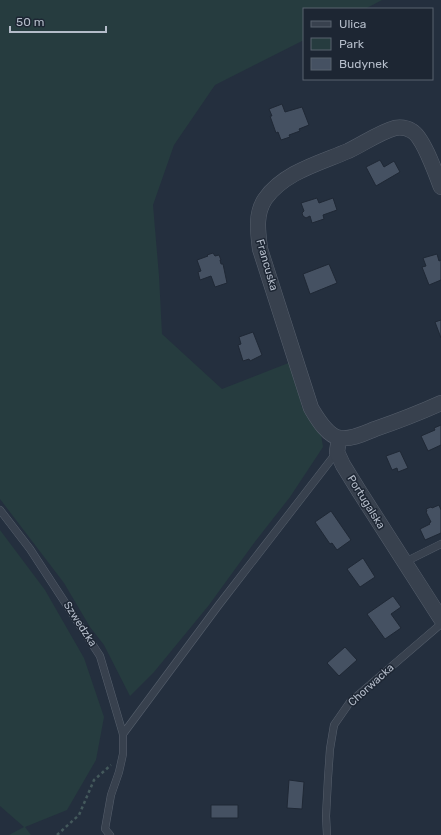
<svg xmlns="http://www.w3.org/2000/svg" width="441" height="835" font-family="Rubik,sans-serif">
	<rect width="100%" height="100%" fill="#242f3e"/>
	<path fill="#263c3f" d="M0,0H382L365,9H304V40L215,85L174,145L153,205L159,276L162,334L222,389L291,362L302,407L321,434L323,447L290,497L254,543L209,605L154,672L130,696L104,645L90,627L64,583L0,499Z
		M0,530L45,590L84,658L104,717L96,760L67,810L25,827L31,835H9L24,827L0,806Z"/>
	<path fill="#455162" stroke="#1f2835" d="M282,104L285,112L302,107L309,125L299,129L300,131L289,135L290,137L281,140L278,132L276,133L270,116H272L269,109Z
		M380,160L384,167L394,161L400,172L376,186L366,167Z
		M317,198L319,203L333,198L337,210L323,215L324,219L312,223L310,216L306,218L303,216L302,213L304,211L301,203Z
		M213,253L215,256L219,255L221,260H220L221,264H223L227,283L215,287L211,276L200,280L198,272L201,271L197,260L208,256L207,255Z
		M437,254L439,261L441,260V280L429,285L422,267L426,266L423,258Z
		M329,264L337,283L310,294L303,274Z
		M441,320V338L435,322Z
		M253,332L262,355L250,361L249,359L243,361L238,345L241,344L239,337Z
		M441,425V445L428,451L421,436L435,430L434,428Z
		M400,451L408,468L398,472L397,468L392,470L386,456Z
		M439,505L441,510V533L425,540L420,529L430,524L429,523L431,522L426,512L427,511L426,509L431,507L432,508Z
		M331,511L351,540L337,550L332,543L330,544L315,522Z
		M363,558L375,577L360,587L347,569Z
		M393,596L401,607L391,614L401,628L385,639L367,614Z
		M345,647L357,660L339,676L327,663Z
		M289,780L304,782L302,809L287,808Z
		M211,805H238V818H211Z"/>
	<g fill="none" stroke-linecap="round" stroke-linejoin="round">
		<g stroke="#565f6c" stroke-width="8">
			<path id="lane" d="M0,510L30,549L100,656L123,734V754L119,772L111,795L105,829L110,835
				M405,562L441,544
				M123,734L218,606L337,452
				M327,835L326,816L328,778L330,749L334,725L350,702L441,624"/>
		</g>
		<g stroke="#565f6c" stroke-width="16">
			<path id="street" d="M441,187C436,174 423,137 412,131C407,128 401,127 395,128C380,132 363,144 348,151C320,163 284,172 265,199C255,214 258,232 260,249L311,408C317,418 327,436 340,438C351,440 365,433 375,429C398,421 419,413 441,403
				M339,438L337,452L343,465L359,491L441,619"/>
		</g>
		<path stroke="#44595c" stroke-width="2.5" stroke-dasharray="3 3" stroke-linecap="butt" d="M57,835L79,815L94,780L111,765"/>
		<use href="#lane" stroke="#38414e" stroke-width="7"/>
		<use href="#street" stroke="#38414e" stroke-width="15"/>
	</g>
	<g text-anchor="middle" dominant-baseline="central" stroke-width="3" stroke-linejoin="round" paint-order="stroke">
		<g font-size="11" fill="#b4bcc9" stroke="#1d2633">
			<text transform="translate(267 265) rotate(74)">Francuska</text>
			<text transform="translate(366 502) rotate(58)">Portugalska</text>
			<text transform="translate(80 624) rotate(57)">Szwedzka</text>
			<text transform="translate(371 685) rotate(-42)">Chorwacka</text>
		</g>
	</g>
	<rect x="303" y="8" width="130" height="72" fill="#1d2633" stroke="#59626f"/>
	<rect x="311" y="21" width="20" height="6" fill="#38414e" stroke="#59626f"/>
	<text x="339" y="28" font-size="12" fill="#b4bcc9">Ulica</text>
	<rect x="311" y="38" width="20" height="12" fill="#263c3f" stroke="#59626f"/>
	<text x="339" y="48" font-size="12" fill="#b4bcc9">Park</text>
	<rect x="311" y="58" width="20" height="12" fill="#455162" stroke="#59626f"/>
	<text x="339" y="68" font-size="12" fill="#b4bcc9">Budynek</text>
	<path d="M10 26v6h96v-6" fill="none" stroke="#b4bcc9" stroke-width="2"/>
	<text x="16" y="26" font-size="12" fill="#b4bcc9" stroke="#1d2633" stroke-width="3" paint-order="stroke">50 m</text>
</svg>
